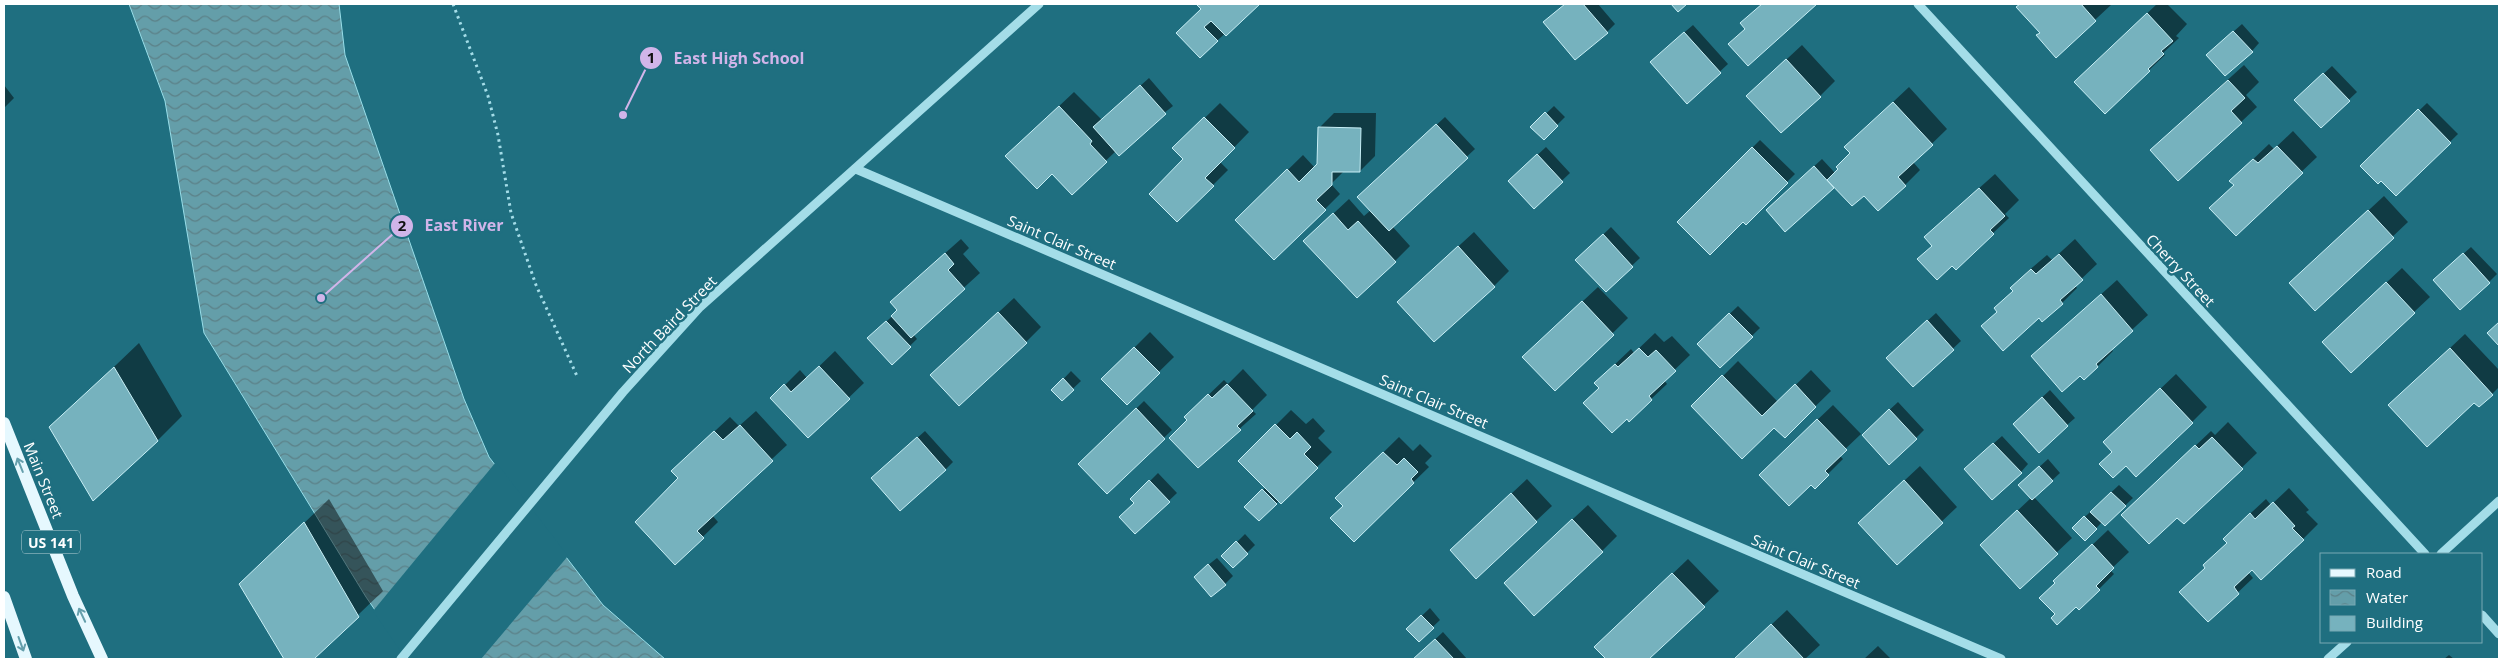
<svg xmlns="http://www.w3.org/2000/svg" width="2503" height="663" font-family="'Open Sans',sans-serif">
	<defs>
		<pattern id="water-waves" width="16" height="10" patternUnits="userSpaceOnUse" patternTransform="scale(1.25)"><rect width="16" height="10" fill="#649ea9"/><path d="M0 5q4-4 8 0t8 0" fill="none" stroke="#5c8188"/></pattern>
	</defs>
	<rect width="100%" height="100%" fill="#1f6f80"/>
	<path fill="url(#water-waves)" stroke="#98dee9" d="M129,4H339L345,55L464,399L489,457L603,605L665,659H409L366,597L204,333L165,101Z"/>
	<path fill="#1f6f80" d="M496,462L568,556L481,659H406L373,611Z"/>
	<path fill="#0007" d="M1198,4H1258L1200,56L1202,9Z
		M1565,4H1598L1615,24L1607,32L1545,22Z
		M1762,4H1815L1748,64L1729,44L1746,28L1742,23Z
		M2021,4H2110L2111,5L2056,56L2041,32L2018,7Z
		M2157,4H2167L2187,24L2176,36L2179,38L2163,53L2165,55L2105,112L2091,66Z
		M2242,24L2259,43L2252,51L2215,48Z
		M1693,25L1728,64L1687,102L1659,54Z
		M1802,45L1835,81L1820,96L1763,81Z
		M2244,65L2259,82L2246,95L2257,107L2241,122L2167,135Z
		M2332,66L2357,92L2321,126L2304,92Z
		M1149,78L1173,106L1116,151L1072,193L1022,141L1074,92L1102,120Z
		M4,85L14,98L4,108Z
		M1909,87L1947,129L1913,162L1920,170L1905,185L1864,194L1834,185L1785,230L1775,202L1822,159L1835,173L1851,153L1861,132Z
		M1220,103L1249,132L1220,162L1228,170L1177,221L1185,159L1174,148Z
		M2427,103L2458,134L2396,195L2381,179L2362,166Z
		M1554,106L1565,117L1544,138L1532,127Z
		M1334,113H1376L1375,156L1360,171H1344L1331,184L1340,194L1325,209L1252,205L1303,155L1315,168L1318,164L1319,128Z
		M1445,117L1475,149L1392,226L1410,246L1395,261L1320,226L1349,199L1364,216L1371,210L1367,189Z
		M2293,131L2317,157L2236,234L2235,185L2246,166L2269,144L2274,149Z
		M1760,140L1795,174L1746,223L1743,220L1678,222Z
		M1546,147L1570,173L1534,207L1517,174Z
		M1995,174L2019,200L2005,214L2009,218L1956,268L1952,264L1919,259L1933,245L1941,222Z
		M2384,196L2408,222L2315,310L2306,268Z
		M1611,227L1640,258L1606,290L1585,252Z
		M1474,232L1509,271L1494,286L1414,287Z
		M961,239L969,248L963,254L980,273L913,334L917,339L892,363L877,330L899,310L907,287Z
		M2075,239L2097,264L2075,285L2077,288L2062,303L2042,321L2039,317L1998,311L2027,272L2047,255L2052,260Z
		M2471,247L2497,274L2489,282L2442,273Z
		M2402,268L2430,297L2414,312L2339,327Z
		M2117,280L2148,315L2111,349L2113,351L2098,366L2080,375L2032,356Z
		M1598,287L1628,318L1555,390L1539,342Z
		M1014,298L1041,327L1026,342L947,360Z
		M1738,306L1760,328L1720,367L1698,344Z
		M1936,313L1961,341L1913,386L1895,350Z
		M1150,332L1174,357L1127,403L1103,379Z
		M1655,333L1664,342L1672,336L1690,355L1664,380L1667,384L1629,420L1600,387L1611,368L1631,349L1634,353Z
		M2465,334L2499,370V387L2492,394L2479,406L2474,401L2405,390Z
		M139,343L182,416L158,440L50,428Z
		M835,351L864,383L809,436L772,398L800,370L807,378Z
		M1738,361L1778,402L1811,370L1831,391L1785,436L1774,426L1693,406Z
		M1243,369L1267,395L1252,410L1256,414L1198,466L1188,420L1201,402L1224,380L1228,384Z
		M1071,371L1081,381L1062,399L1053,390Z
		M2176,374L2207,407L2192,422L2114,451L2120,427Z
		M2050,390L2075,418L2067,425L2022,416Z
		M1144,401L1172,430L1108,492L1080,464Z
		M1898,402L1924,430L1916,438L1871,427Z
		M1833,405L1861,434L1839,455L1843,459L1815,487L1775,460Z
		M1291,410L1306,424L1313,418L1325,431L1318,438L1332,452L1281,503L1279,501L1259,520L1246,507L1266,487L1240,461Z
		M756,411L787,445L712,515L718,522L675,564L680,478L688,456L730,417L739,426Z
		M2228,422L2257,453L2184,523L2177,516L2138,500L2211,431L2215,435Z
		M925,431L953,462L945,470H881Z
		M2002,436L2028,464L2021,472L1974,461Z
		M1399,437L1413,451L1420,444L1432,456L1425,463L1429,467L1354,540L1344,506L1337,498Z
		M2048,459L2060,473L2034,497L2072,538L2020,587L1997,530L2032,497L2028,477Z
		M1920,466L1957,507L1898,563L1875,508Z
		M1158,473L1177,493L1135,533L1136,503L1132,499Z
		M1527,479L1552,506L1476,577L1467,535Z
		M2119,485L2133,498L2105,525L2102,522L2085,540L2073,528Z
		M2289,488L2309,510L2306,512L2318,524L2303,539L2252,569L2248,572L2253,578L2208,621L2207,567L2228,542L2239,524L2266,499L2271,505Z
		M329,499L383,591L312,659H285L241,584Z
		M1588,505L1617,536L1602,551L1520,568Z
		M2108,530L2129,552L2110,570L2114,574L2099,589L2076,606L2057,614L2056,582L2070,566Z
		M1245,534L1255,545L1233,567L1223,556Z
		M1217,558L1233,576L1225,584L1203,569Z
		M1688,559L1719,591L1647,659H1608L1596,647Z
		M1430,608L1440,620L1419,640L1408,629Z
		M1787,610L1820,645L1805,659H1735Z
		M1443,632L1467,659H1414Z
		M1878,646L1891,659H1864Z
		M2449,655L2454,659H2444Z"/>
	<path fill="#76b2be" stroke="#c8eff6" d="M1196,4H1260L1226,36L1211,21L1204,27L1218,41L1200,58L1176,33L1201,9Z
		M1565,4H1583L1608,33L1575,60L1543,22Z
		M1671,4H1687L1678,12Z
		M1762,4H1817L1748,66L1728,44L1745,29L1740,23Z
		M2020,4H2081L2096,21L2056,58L2036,35L2040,33L2016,7Z
		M2147,13L2173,41L2161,51L2164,54L2148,69L2150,71L2105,114L2074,82Z
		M2233,31L2253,52L2225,76L2206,55Z
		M1684,32L1721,73L1687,104L1650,62Z
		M1786,59L1821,97L1781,133L1746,96Z
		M2323,73L2350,101L2321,128L2294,100Z
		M2228,80L2245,98L2231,111L2242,123L2178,181L2150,150Z
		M1140,85L1166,114L1119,156L1093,127Z
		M1893,102L1933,145L1898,177L1906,186L1878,211L1864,196L1852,206L1827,180L1838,169L1836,167L1850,153L1844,147Z
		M1059,106L1092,141L1090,144L1107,162L1072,195L1052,174L1037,189L1005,156Z
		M2418,109L2451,143L2396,196L2381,181L2378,184L2360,166Z
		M1545,112L1558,126L1544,140L1530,127Z
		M1204,117L1235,148L1205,178L1214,186L1177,222L1149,194L1183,159L1172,148Z
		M1436,124L1468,158L1389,231L1357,197Z
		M1318,127L1361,128L1360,172H1332V185L1316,200L1326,210L1274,260L1235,220L1287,169L1299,182L1317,164Z
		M2277,146L2303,173L2236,236L2209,208L2234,185L2229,181L2253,159L2258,163Z
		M1752,147L1788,183L1746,225L1743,222L1710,255L1677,222Z
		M1537,154L1563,182L1534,209L1508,181Z
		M1814,166L1834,188L1785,232L1766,210Z
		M1979,188L2005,216L1990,230L1994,234L1956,270L1952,266L1937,280L1917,259L1932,246L1924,237Z
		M2368,210L2394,238L2315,311L2289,283Z
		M1333,213L1348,230L1358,221L1396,262L1357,298L1303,241Z
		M1603,234L1633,267L1606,292L1575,260Z
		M1458,246L1495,287L1434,342L1397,302Z
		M945,253L954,264L948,270L965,289L911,338L891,316L897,310L890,302Z
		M2463,253L2490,283L2460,310L2433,280Z
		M2059,254L2083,280L2060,300L2063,304L2042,322L2039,318L2003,351L1981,326L1997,312L1994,308L2013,291L2010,288L2031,269L2036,274Z
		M2386,282L2415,313L2351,373L2322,342Z
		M2101,294L2133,331L2096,364L2098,367L2084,380L2080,376L2062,392L2031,356Z
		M1582,301L1614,335L1555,391L1522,357Z
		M998,312L1027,343L959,406L930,375Z
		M1729,313L1753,337L1720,368L1697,344Z
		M1927,320L1954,350L1913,387L1886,358Z
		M886,321L911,347L892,365L867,338Z
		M2499,322V346L2487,333Z
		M1134,347L1160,373L1127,405L1101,379Z
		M1639,348L1648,357L1656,350L1676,371L1649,396L1652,400L1629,422L1627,419L1612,433L1583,403L1599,388L1594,383L1615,364L1618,367Z
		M2450,348L2493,395L2479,407L2474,403L2427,447L2388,405Z
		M819,366L850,399L808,438L770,398L784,384L791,392Z
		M114,367L158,441L93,501L49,427Z
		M1722,375L1762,416L1795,384L1816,407L1785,438L1774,428L1742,459L1691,406Z
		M1063,378L1074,390L1062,401L1051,390Z
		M1227,384L1253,411L1237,426L1241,430L1198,468L1169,438L1187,420L1184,417L1208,394L1212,398Z
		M2160,388L2193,423L2136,477L2126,466L2113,478L2099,464L2112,452L2103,442Z
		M2042,397L2068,426L2039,453L2013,424Z
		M1136,408L1165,439L1107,494L1078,464Z
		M1889,409L1917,439L1889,465L1862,435Z
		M1817,419L1847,450L1825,471L1829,475L1815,489L1811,485L1789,506L1759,475Z
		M1275,424L1290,439L1297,432L1311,447L1304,454L1318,468L1281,504L1238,461Z
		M740,425L773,461L697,531L704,538L675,565L635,522L678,478L671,471L714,431L723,440Z
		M917,437L946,470L900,511L871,478Z
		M2212,437L2243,469L2184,524L2177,518L2149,544L2121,515L2195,445L2199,449Z
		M1993,443L2022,473L1992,500L1964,469Z
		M1383,452L1397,465L1404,458L1418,472L1411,479L1414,483L1354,542L1330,518L1343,506L1335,498Z
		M2039,466L2053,481L2032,500L2018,485Z
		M1149,480L1170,502L1135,534L1119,517L1134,503L1130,499Z
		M1904,480L1943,523L1897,565L1858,523Z
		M1262,489L1277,504L1259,521L1244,507Z
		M2111,492L2126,506L2105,526L2090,512Z
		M1511,493L1537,522L1476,579L1450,550Z
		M2273,502L2295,526L2292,528L2304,540L2261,580L2252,570L2234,587L2239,594L2208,622L2179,592L2205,568L2203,565L2227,543L2223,539L2250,513L2255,519Z
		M2017,510L2058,554L2020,589L1980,545Z
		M2084,516L2097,529L2085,541L2072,528Z
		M1572,519L1603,552L1534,616L1504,583Z
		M304,522L359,617L314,659H284L239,584Z
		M1236,541L1248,554L1233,568L1221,556Z
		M2092,544L2114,568L2096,586L2100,590L2079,610L2076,607L2057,625L2051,618L2055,614L2039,598L2055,583L2053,581Z
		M1208,564L1226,585L1211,597L1194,577Z
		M1672,573L1705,607L1649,659H1606L1594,647Z
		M1421,615L1434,628L1419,642L1406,629Z
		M1771,624L1804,659H1734Z
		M1435,639L1454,659H1413Z"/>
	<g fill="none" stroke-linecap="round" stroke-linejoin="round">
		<path stroke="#a4dde8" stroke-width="3" stroke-dasharray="2.5 4" stroke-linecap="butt" d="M453,4L488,96L498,135L511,213L536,285L577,376"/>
		<path stroke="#a4dde8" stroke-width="9" d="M1918,4L2425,554
			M856,169L2001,659
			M2441,554L2499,501
			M2482,615L2499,634
			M401,659L623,392L699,308L1039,4
			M2328,659L2347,642"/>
		<path stroke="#e6f8fe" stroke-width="12" d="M4,423L73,596L102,659
			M4,597L26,659"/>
	</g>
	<defs><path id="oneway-shaft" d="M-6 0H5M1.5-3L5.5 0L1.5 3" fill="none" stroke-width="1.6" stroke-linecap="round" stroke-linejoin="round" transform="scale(1.25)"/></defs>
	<g stroke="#659fac">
		<use href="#oneway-shaft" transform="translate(20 465) rotate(-112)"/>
		<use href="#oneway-shaft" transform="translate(82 615) rotate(-115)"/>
		<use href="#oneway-shaft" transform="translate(21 644) rotate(70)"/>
	</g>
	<g text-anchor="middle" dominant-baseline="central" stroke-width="5" stroke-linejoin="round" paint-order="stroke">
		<rect fill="#1f6f80" stroke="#bcd4d9" stroke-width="1" x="22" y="530.5" width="58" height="23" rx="4"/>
		<g font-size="14" font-weight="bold" fill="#fff">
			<text x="51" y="542">US 141</text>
		</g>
		<g font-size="15" fill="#fff" stroke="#1f6f80">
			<text transform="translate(1062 242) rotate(23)">Saint Clair Street</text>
			<text transform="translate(2181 270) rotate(47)">Cherry Street</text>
			<text transform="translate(669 324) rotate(-46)">North Baird Street</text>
			<text transform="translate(1434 401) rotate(23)">Saint Clair Street</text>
			<text transform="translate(44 480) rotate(68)">Main Street</text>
			<text transform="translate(1806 561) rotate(23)">Saint Clair Street</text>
		</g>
	</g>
	<path fill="none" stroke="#d1b5e9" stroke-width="2" d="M623 115L651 58M321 298L402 226"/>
	<g fill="#d1b5e9" stroke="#1f6f80" stroke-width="2">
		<circle cx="623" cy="115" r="5"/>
		<circle cx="321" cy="298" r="5"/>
		<circle cx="651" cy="58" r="12"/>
		<circle cx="402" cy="226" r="12"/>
	</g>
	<g font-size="15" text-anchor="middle" font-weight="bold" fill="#111">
		<text x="651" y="63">1</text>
		<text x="402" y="231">2</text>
	</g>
	<g font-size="16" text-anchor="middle" font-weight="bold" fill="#d1b5e9" stroke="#1f6f80" stroke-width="5" stroke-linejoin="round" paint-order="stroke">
		<text x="739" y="64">East High School</text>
		<text x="464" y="231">East River</text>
	</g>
	<rect width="2503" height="663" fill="none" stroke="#ffffff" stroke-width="10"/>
	<rect x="2320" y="553" width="162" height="90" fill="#1f6f80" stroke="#79a9b3"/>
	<rect x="2330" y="569" width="25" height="8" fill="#e6f8fe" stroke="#79a9b3"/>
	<text x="2366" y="578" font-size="15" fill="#ffffff">Road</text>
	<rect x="2330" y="590" width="25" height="15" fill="url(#water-waves)" stroke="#79a9b3"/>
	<text x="2366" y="603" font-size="15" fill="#ffffff">Water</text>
	<rect x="2330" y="616" width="25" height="15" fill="#76b2be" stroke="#79a9b3"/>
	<text x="2366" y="628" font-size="15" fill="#ffffff">Building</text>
</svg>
